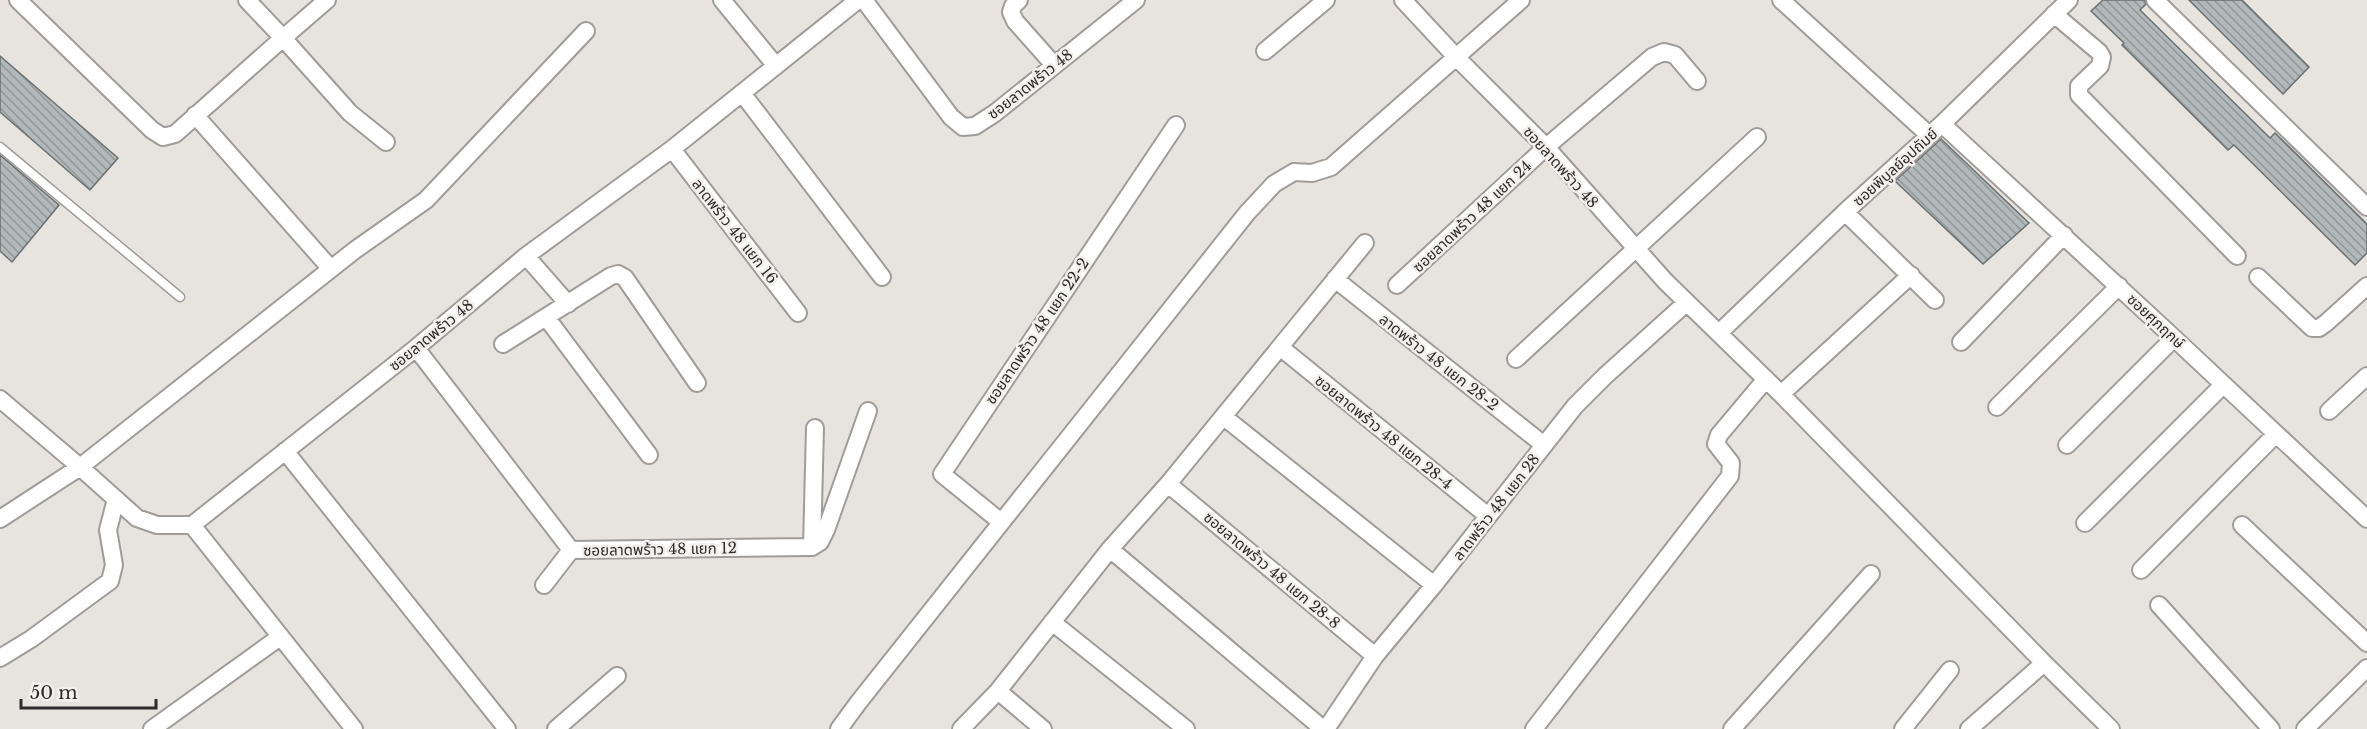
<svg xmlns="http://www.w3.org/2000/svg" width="2367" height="729" font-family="'Libre Baskerville','Noto Sans Thai',serif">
	<defs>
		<pattern id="building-back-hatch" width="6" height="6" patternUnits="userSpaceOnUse" patternTransform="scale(1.5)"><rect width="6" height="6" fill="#b3b9ba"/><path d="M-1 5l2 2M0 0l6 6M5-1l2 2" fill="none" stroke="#929797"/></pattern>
	</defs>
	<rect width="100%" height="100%" fill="#e7e3df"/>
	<path fill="url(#building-back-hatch)" stroke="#6b7071" stroke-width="1.5" d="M2103,0H2145L2146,4L2140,10L2270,138L2275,133L2367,224V253L2355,265L2234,145L2228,150L2122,45L2124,43L2091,11Z
		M2189,0H2242L2309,67L2283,94Z
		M0,56L118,158L90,190L0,112Z
		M1941,139L2029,223L1983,264L1895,181Z
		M0,155L59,205L12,262L0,251Z"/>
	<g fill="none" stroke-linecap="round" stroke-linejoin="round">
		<g stroke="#a09c99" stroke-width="11">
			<path id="service" d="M0,147L180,297"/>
		</g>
		<g stroke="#a09c99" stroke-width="20">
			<path id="minor" d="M18,0L152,130L163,137L175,134L283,38L350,113L386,142
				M247,0L283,38L327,0
				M722,0L776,66
				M864,0L951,117L963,127L975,126L995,113L1136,0
				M1019,0L1013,6L1011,12L1015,21L1054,65
				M1403,0L1457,58L1546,147L1665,281L1781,394L2044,663L2111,729
				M1781,0L1929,135
				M2155,0L2367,207
				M2054,14L2099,52L2102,57L2100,66L2079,86V95L2237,256
				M1265,51L1326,0
				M742,93L882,277
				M195,115L331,269
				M1942,124L2174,338L2367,519
				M672,149L798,313
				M1845,212L1935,300
				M526,256L568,304
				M2258,277L2312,328H2319L2326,323L2367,286
				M1335,279L1544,445
				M1397,285L1546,147L1652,57L1664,52L1675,55L1697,81
				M546,317L649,455
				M1719,333L1845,212L1942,124L2069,0
				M1961,342L2064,235
				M503,344L611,276L618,274L625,278L697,383
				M1280,347L1488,516
				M416,348L571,550L812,547L815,428
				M1516,359L1757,137
				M1781,394L1911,275
				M0,399L80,467L137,518L157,525H192L416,348L526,256L672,149L858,0
				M1997,407L2119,286
				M2329,411L2367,376
				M1224,417L1434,585
				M2067,445L2174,338
				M285,451L507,729
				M1168,484L1375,656
				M0,519L80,467L355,250L426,200L586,31
				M1001,522L942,474L1176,125
				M2085,523L2223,385
				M192,525L354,729
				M2242,525L2367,643
				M812,547L820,542L826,530L868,411
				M1110,549L1323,729
				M2141,570L2275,435
				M544,585L571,550
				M2159,605L2271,729
				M1052,622L1186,729
				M0,658L31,639L110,581L114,565L108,530L116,499
				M998,691L1043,729
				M152,729L280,637
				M556,729L617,676
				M839,729L858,703L1247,213L1274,184L1294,172L1312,173L1331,167L1521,0
				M961,729L998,691L1110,549L1168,484L1365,243
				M1326,729L1375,656L1434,585L1575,406L1605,376L1686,303
				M1534,729L1730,476L1731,463L1716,444L1719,435L1766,379
				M1732,729L1871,574
				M1903,729L1950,670
				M1969,729L2044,663
				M2305,729L2367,668"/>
		</g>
		<use href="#service" stroke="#fff" stroke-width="8"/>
		<use href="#minor" stroke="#fff" stroke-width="16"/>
	</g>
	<g text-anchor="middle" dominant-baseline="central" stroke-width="5" stroke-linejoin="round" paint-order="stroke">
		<g font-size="15" fill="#2e2c2b" stroke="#f4f0ed">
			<text transform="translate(1030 84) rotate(-38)">ซอยลาดพร้าว 48</text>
			<text transform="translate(1561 167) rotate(48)">ซอยลาดพร้าว 48</text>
			<text transform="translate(1895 167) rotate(-42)">ซอยพิบูลย์อุปถัมย์</text>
			<text transform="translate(1472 216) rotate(-43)">ซอยลาดพร้าว 48 แยก 24</text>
			<text transform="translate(735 231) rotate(52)">ลาดพร้าว 48 แยก 16</text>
			<text transform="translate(2156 321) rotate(43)">ซอยศุภฤกษ์</text>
			<text transform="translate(1037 331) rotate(-56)">ซอยลาดพร้าว 48 แยก 22-2</text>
			<text transform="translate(431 335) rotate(-39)">ซอยลาดพร้าว 48</text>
			<text transform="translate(1439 362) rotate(38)">ลาดพร้าว 48 แยก 28-2</text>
			<text transform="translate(1384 432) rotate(39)">ซอยลาดพร้าว 48 แยก 28-4</text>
			<text transform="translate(1496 507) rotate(-52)">ลาดพร้าว 48 แยก 28</text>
			<text transform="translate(660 549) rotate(-1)">ซอยลาดพร้าว 48 แยก 12</text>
			<text transform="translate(1272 570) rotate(40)">ซอยลาดพร้าว 48 แยก 28-8</text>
		</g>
	</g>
	<path d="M21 699v9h135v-9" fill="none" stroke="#2e2c2b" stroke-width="3"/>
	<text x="30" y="699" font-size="18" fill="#2e2c2b" stroke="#f4f0ed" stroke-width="4.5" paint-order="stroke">50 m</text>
</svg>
